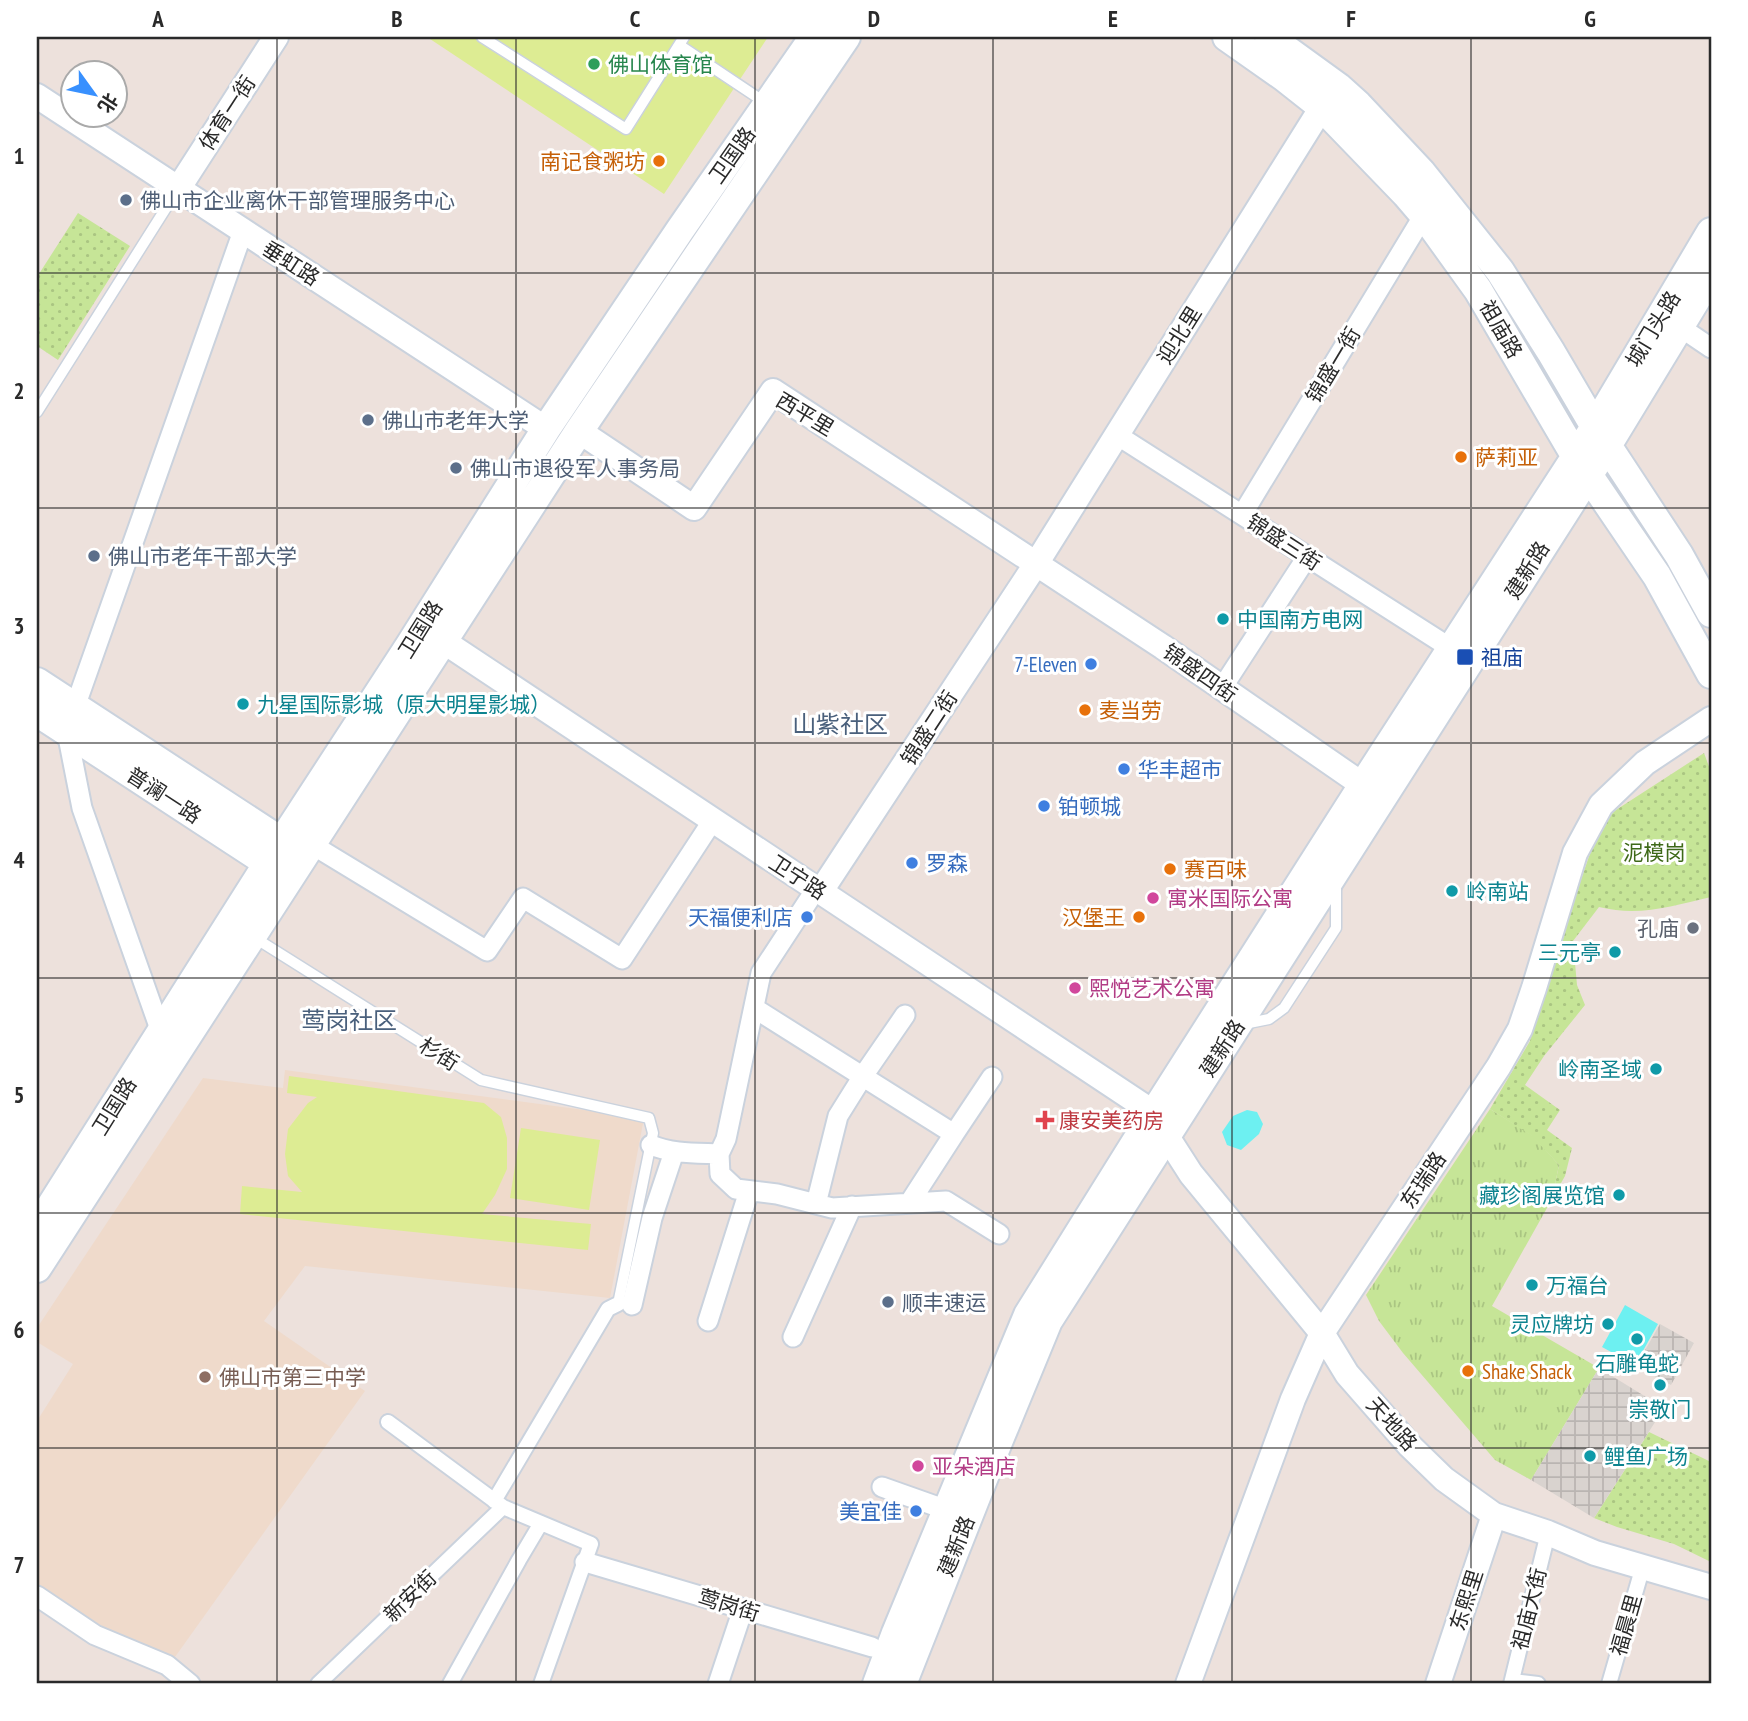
<svg xmlns="http://www.w3.org/2000/svg" width="1748" height="1721" font-family="'PT Sans Narrow','Noto Sans SC',sans-serif">
	<defs>
		<pattern id="grass-tufts" width="24" height="20" patternUnits="userSpaceOnUse" patternTransform="scale(1.75)"><rect width="24" height="20" fill="#c6e597"/><path d="M3 7l-1-3M5 7V3M7 7l1-3M15 17l-1-3M17 17v-4M19 17l1-3" fill="none" stroke="#aac582"/></pattern>
		<pattern id="park-dots" width="8" height="8" patternUnits="userSpaceOnUse" patternTransform="scale(1.75)"><rect width="8" height="8" fill="#c6e597"/><path d="M2 2h.1M6 6h.1" fill="none" stroke="#aac582" stroke-width="1.8" stroke-linecap="round"/></pattern>
		<pattern id="plaza-grid" width="8" height="8" patternUnits="userSpaceOnUse" patternTransform="scale(1.75)"><rect width="8" height="8" fill="#d9d3cf"/><path d="M0 4h8M4 0v8" fill="none" stroke="#bab5b2"/></pattern>
	</defs>
	<rect width="100%" height="100%" fill="#ede1dc"/>
	<path fill="#efdacb" d="M285,1070L644,1118L610,1298L305,1266L264,1321L365,1391L170,1664L98,1630L37,1589V1421L73,1364L37,1342V1328L203,1078L283,1088Z"/>
	<path fill="url(#grass-tufts)" d="M1490,1109L1533,1136L1559,1165L1552,1199L1492,1306L1599,1368L1531,1480L1495,1460L1403,1353L1379,1321L1366,1295Z"/>
	<path fill="url(#park-dots)" d="M78,213L130,246L58,360L37,346V277Z
		M1704,753L1711,772V897C1671,906 1640,917 1599,907L1573,941L1577,985L1585,1005L1544,1056L1525,1085L1560,1110L1547,1130L1572,1148L1565,1176L1552,1199L1559,1165L1532,1136L1490,1109L1530,1041L1577,891L1602,819Z
		M1649,1432L1711,1462V1562L1674,1544L1617,1527L1594,1518Z"/>
	<path fill="#ddec93" d="M427,37H768L664,194Z
		M289,1076L484,1103L501,1117L507,1138V1169L495,1195L482,1214L591,1224L588,1250L240,1214L242,1186L302,1192L288,1176L285,1154L288,1129L308,1103L317,1097L287,1093Z
		M521,1128L600,1140L589,1210L510,1198Z"/>
	<path fill="url(#plaza-grid)" d="M1660,1324L1694,1343L1671,1385L1636,1366Z
		M1599,1368L1664,1408L1594,1518L1531,1480Z"/>
	<path fill="#6df0f1" d="M1247,1110L1257,1112L1263,1124L1259,1134L1241,1150L1227,1145L1222,1132L1233,1116Z
		M1625,1305L1658,1324L1635,1365L1602,1347Z"/>
	<g fill="none" stroke-linecap="round" stroke-linejoin="round">
		<g stroke="#cad2dd" stroke-width="13">
			<path id="service" d="M482,37L626,129L684,37
				M679,45L766,103
				M37,412L178,189
				M255,938L481,1080L649,1118L653,1133L618,1304
				M1244,1024L1269,1019L1284,1008L1336,928V883"/>
		</g>
		<g stroke="#cad2dd" stroke-width="18">
			<path id="pedestrian" d="M388,1422L503,1507L591,1544L541,1684
				M494,1501L608,1309L618,1304
				M1512,1681L1538,1684
				M318,1684L503,1507
				M450,1684L519,1560L541,1523
				M1511,1684L1548,1533
				M1609,1684L1643,1566"/>
		</g>
		<g stroke="#cad2dd" stroke-width="23">
			<path id="minor" d="M1680,327L1711,348
				M1117,435L1452,649
				M1242,515L1424,215
				M1222,688L1307,557
				M75,707L243,231
				M67,732L82,808L161,1032
				M311,844L487,951L523,898L622,959L713,820
				M754,1008L954,1134L910,1202
				M954,1134L992,1077
				M651,1145C672,1154 696,1153 719,1154L726,1139L761,973L816,889
				M719,1154L720,1174L736,1189L777,1194L832,1208L946,1201L999,1234
				M816,1204L838,1116L863,1076L905,1015
				M632,1305L652,1218L674,1152
				M708,1321L749,1191
				M793,1337L852,1206
				M882,1487L947,1510
				M585,1562L872,1647
				M37,1596L95,1635L167,1665L190,1684
				M718,1684L743,1609"/>
		</g>
		<g stroke="#cad2dd" stroke-width="28">
			<path id="tertiary" d="M37,96L546,429
				M178,189L276,37
				M579,431L694,508L773,391L1163,647L1363,785
				M443,641L1154,1113
				M821,891L1036,564L1322,107
				M1166,1135L1191,1174L1322,1333L1347,1374L1410,1446L1444,1479L1494,1515L1548,1533L1595,1553L1711,1587
				M1188,1684L1293,1399L1322,1333L1499,1066L1520,1029L1534,988L1575,853L1601,805L1645,763L1711,719
				M1438,1684L1494,1515"/>
		</g>
		<g stroke="#cad2dd" stroke-width="32">
			<path id="secondary" d="M1227,37L1284,77L1322,107L1406,194L1424,215L1478,290L1576,457L1657,576L1711,674
				M1269,37L1338,87L1358,105L1421,172L1500,271L1551,352L1595,427L1679,555L1711,613
				M37,682L282,842
				M37,712L268,863L286,866
				M37,1228L268,863L410,645L546,429L680,230L814,37
				M37,1268L579,431L846,37
				M877,1684L896,1633L1028,1315L1154,1113L1363,785L1595,427L1711,232
				M902,1684L991,1459L1048,1321L1607,446L1711,275"/>
		</g>
		<use href="#service" stroke="#fff" stroke-width="10"/>
		<use href="#pedestrian" stroke="#fff" stroke-width="14"/>
		<use href="#minor" stroke="#fff" stroke-width="19"/>
		<use href="#tertiary" stroke="#fff" stroke-width="24"/>
		<use href="#secondary" stroke="#fff" stroke-width="28"/>
	</g>
	<path fill="none" stroke="#2a2a2a" stroke-width="2" stroke-opacity="0.55" d="M277,37V1684M516,37V1684M755,37V1684M993,37V1684M1232,37V1684M1471,37V1684M37,273H1711M37,508H1711M37,743H1711M37,978H1711M37,1213H1711M37,1448H1711"/>
	<circle fill="#2e9e5b" stroke="#fff" stroke-width="2.5" cx="594" cy="64" r="7"/>
	<g fill="#e8710a" stroke="#fff" stroke-width="2.5">
		<circle cx="659" cy="161" r="7"/>
		<circle cx="1461" cy="457" r="7"/>
		<circle cx="1085" cy="710" r="7"/>
		<circle cx="1170" cy="869" r="7"/>
		<circle cx="1139" cy="917" r="7"/>
		<circle cx="1468" cy="1371" r="7"/>
	</g>
	<g fill="#5c6f8a" stroke="#fff" stroke-width="2.5">
		<circle cx="126" cy="200" r="7"/>
		<circle cx="368" cy="420" r="7"/>
		<circle cx="456" cy="468" r="7"/>
		<circle cx="94" cy="556" r="7"/>
		<circle cx="888" cy="1302" r="7"/>
	</g>
	<g fill="#0f9aa8" stroke="#fff" stroke-width="2.5">
		<circle cx="1223" cy="619" r="7"/>
		<circle cx="243" cy="704" r="7"/>
		<circle cx="1452" cy="891" r="7"/>
		<circle cx="1615" cy="952" r="7"/>
		<circle cx="1656" cy="1069" r="7"/>
		<circle cx="1619" cy="1195" r="7"/>
		<circle cx="1532" cy="1285" r="7"/>
		<circle cx="1608" cy="1324" r="7"/>
		<circle cx="1637" cy="1339" r="7"/>
		<circle cx="1660" cy="1385" r="7"/>
		<circle cx="1590" cy="1456" r="7"/>
	</g>
	<rect fill="#1a4fb4" stroke="#fff" stroke-width="2.5" x="1456" y="648" width="18" height="18" rx="3.5"/>
	<g fill="#3f7fe0" stroke="#fff" stroke-width="2.5">
		<circle cx="1091" cy="664" r="7"/>
		<circle cx="1124" cy="769" r="7"/>
		<circle cx="1044" cy="806" r="7"/>
		<circle cx="912" cy="863" r="7"/>
		<circle cx="807" cy="917" r="7"/>
		<circle cx="916" cy="1511" r="7"/>
	</g>
	<g fill="#d1479c" stroke="#fff" stroke-width="2.5">
		<circle cx="1153" cy="898" r="7"/>
		<circle cx="1075" cy="988" r="7"/>
		<circle cx="918" cy="1466" r="7"/>
	</g>
	<circle fill="#6b7280" stroke="#fff" stroke-width="2.5" cx="1693" cy="928" r="7"/>
	<path fill="#e0444e" stroke="#fff" stroke-width="2.5" d="M1041.5 1109.5h7v7h7v7h-7v7h-7v-7h-7v-7h7z"/>
	<circle fill="#8d6e63" stroke="#fff" stroke-width="2.5" cx="205" cy="1377" r="7"/>
	<g text-anchor="middle" dominant-baseline="central" stroke-width="6" stroke-linejoin="round" paint-order="stroke">
		<g font-size="21" fill="#27864d" stroke="#fff" text-anchor="start">
			<text x="608" y="64">佛山体育馆</text>
		</g>
		<g font-size="21" fill="#2a2a2a" stroke="#fff">
			<text transform="translate(227 113) rotate(-57)">体育一街</text>
			<text transform="translate(732 155) rotate(-55)">卫国路</text>
			<text transform="translate(291 263) rotate(33)">垂虹路</text>
			<text transform="translate(1501 329) rotate(60)">祖庙路</text>
			<text transform="translate(1653 329) rotate(-59)">城门头路</text>
			<text transform="translate(1179 335) rotate(-58)">迎北里</text>
			<text transform="translate(1333 365) rotate(-59)">锦盛一街</text>
			<text transform="translate(805 414) rotate(31)">西平里</text>
			<text transform="translate(1284 542) rotate(33)">锦盛三街</text>
			<text transform="translate(1527 570) rotate(-58)">建新路</text>
			<text transform="translate(420 629) rotate(-58)">卫国路</text>
			<text transform="translate(1200 673) rotate(35)">锦盛四街</text>
			<text transform="translate(929 728) rotate(-57)">锦盛二街</text>
			<text transform="translate(164 795) rotate(33)">普澜一路</text>
			<text transform="translate(798 877) rotate(33)">卫宁路</text>
			<text transform="translate(1222 1048) rotate(-57)">建新路</text>
			<text transform="translate(439 1054) rotate(32)">杉街</text>
			<text transform="translate(114 1106) rotate(-58)">卫国路</text>
			<text transform="translate(1423 1180) rotate(-56)">东瑞路</text>
			<text transform="translate(1392 1424) rotate(48)">天地路</text>
			<text transform="translate(956 1546) rotate(-68)">建新路</text>
			<text transform="translate(410 1596) rotate(-44)">新安街</text>
			<text transform="translate(1466 1600) rotate(-72)">东熙里</text>
			<text transform="translate(729 1605) rotate(17)">莺岗街</text>
			<text transform="translate(1529 1609) rotate(-76)">祖庙大街</text>
			<text transform="translate(1626 1625) rotate(-74)">福晨里</text>
		</g>
		<g font-size="21" fill="#c56008" stroke="#fff" text-anchor="start">
			<text x="645" y="161" text-anchor="end">南记食粥坊</text>
			<text x="1475" y="457">萨莉亚</text>
			<text x="1099" y="710">麦当劳</text>
			<text x="1184" y="869">赛百味</text>
			<text x="1125" y="917" text-anchor="end">汉堡王</text>
			<text x="1482" y="1371">Shake Shack</text>
		</g>
		<g font-size="21" fill="#4e5e75" stroke="#fff" text-anchor="start">
			<text x="140" y="200">佛山市企业离休干部管理服务中心</text>
			<text x="382" y="420">佛山市老年大学</text>
			<text x="470" y="468">佛山市退役军人事务局</text>
			<text x="108" y="556">佛山市老年干部大学</text>
			<text x="902" y="1302">顺丰速运</text>
		</g>
		<g font-size="21" fill="#0d838f" stroke="#fff" text-anchor="start">
			<text x="1237" y="619">中国南方电网</text>
			<text x="257" y="704">九星国际影城（原大明星影城）</text>
			<text x="1466" y="891">岭南站</text>
			<text x="1601" y="952" text-anchor="end">三元亭</text>
			<text x="1642" y="1069" text-anchor="end">岭南圣域</text>
			<text x="1605" y="1195" text-anchor="end">藏珍阁展览馆</text>
			<text x="1546" y="1285">万福台</text>
			<text x="1594" y="1324" text-anchor="end">灵应牌坊</text>
			<text x="1637" y="1363" text-anchor="middle">石雕龟蛇</text>
			<text x="1660" y="1409" text-anchor="middle">崇敬门</text>
			<text x="1604" y="1456">鲤鱼广场</text>
		</g>
		<g font-size="21" fill="#164399" stroke="#fff" text-anchor="start">
			<text x="1481" y="657">祖庙</text>
		</g>
		<g font-size="21" fill="#366cbe" stroke="#fff" text-anchor="end">
			<text x="1077" y="664">7-Eleven</text>
			<text x="1138" y="769" text-anchor="start">华丰超市</text>
			<text x="1058" y="806" text-anchor="start">铂顿城</text>
			<text x="926" y="863" text-anchor="start">罗森</text>
			<text x="793" y="917">天福便利店</text>
			<text x="902" y="1511">美宜佳</text>
		</g>
		<g font-size="21" fill="#3e6918" stroke="#fff">
			<text x="1654" y="852">泥模岗</text>
		</g>
		<g font-size="21" fill="#b23c85" stroke="#fff" text-anchor="start">
			<text x="1167" y="898">寓米国际公寓</text>
			<text x="1089" y="988">熙悦艺术公寓</text>
			<text x="932" y="1466">亚朵酒店</text>
		</g>
		<g font-size="21" fill="#5b616d" stroke="#fff" text-anchor="end">
			<text x="1679" y="928">孔庙</text>
		</g>
		<g font-size="21" fill="#be3a42" stroke="#fff" text-anchor="start">
			<text x="1059" y="1120">康安美药房</text>
		</g>
		<g font-size="21" fill="#785e54" stroke="#fff" text-anchor="start">
			<text x="219" y="1377">佛山市第三中学</text>
		</g>
		<g font-size="24" fill="#4a607c" stroke="#fff">
			<text x="840" y="724">山紫社区</text>
			<text x="349" y="1020">莺岗社区</text>
		</g>
	</g>
	<rect width="1748" height="1721" fill="none" stroke="#ffffff" stroke-width="77"/>
	<g transform="translate(94 94) rotate(123)"><circle r="33" fill="#ffffff" stroke="#aaaaaa" stroke-width="2"/>
	<path d="M0-5L12 26L0 18L-12 26Z" fill="#3890fe"/>
	<text y="-10" font-size="19" font-weight="bold" text-anchor="middle" fill="#2a2a2a">北</text>
	</g>
	<rect x="38" y="38" width="1672" height="1644" fill="none" stroke="#2a2a2a" stroke-width="2.5"/>
	<g font-size="23" text-anchor="middle" font-weight="bold" fill="#2a2a2a">
		<text x="158" y="27">A</text>
		<text x="397" y="27">B</text>
		<text x="635" y="27">C</text>
		<text x="874" y="27">D</text>
		<text x="1113" y="27">E</text>
		<text x="1351" y="27">F</text>
		<text x="1590" y="27">G</text>
		<text x="19" y="164">1</text>
		<text x="19" y="399">2</text>
		<text x="19" y="634">3</text>
		<text x="19" y="868">4</text>
		<text x="19" y="1103">5</text>
		<text x="19" y="1338">6</text>
		<text x="19" y="1573">7</text>
	</g>
</svg>
